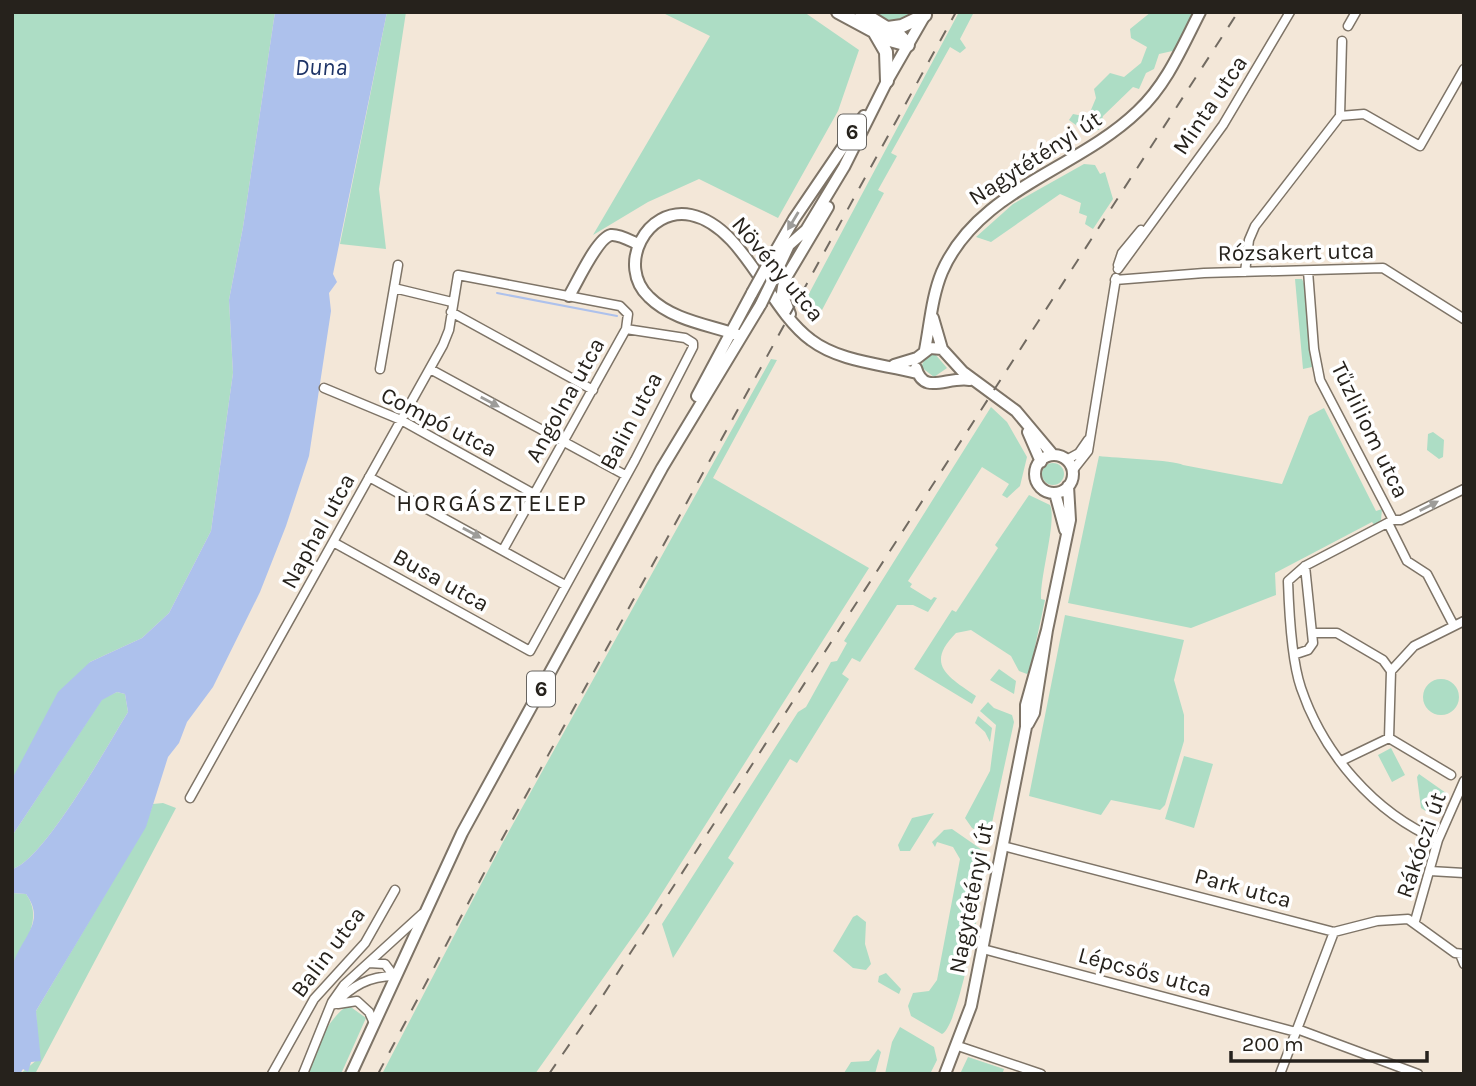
<svg xmlns="http://www.w3.org/2000/svg" width="1476" height="1086" font-family="Karla,sans-serif">
	<rect width="100%" height="100%" fill="#f3e7d8"/>
	<path fill="#adddc5" d="M12,12H275L243,227L229,300L233,373L211,531L169,613L142,638L90,662L12,779Z
		M387,12H406L379,189L386,249L340,244Z
		M661,12H804L859,50L838,111L778,218L699,179L648,202L593,235L710,36Z
		M871,12H917L909,20L887,22Z
		M959,12H974L960,39L966,48L960,53L950,47L891,153L897,156L878,190L884,193L822,310L804,303Z
		M1151,12H1197L1177,50L1159,54L1154,69L1146,73L1139,89L1133,87L1103,116L1099,130L1080,128L1069,120L1073,114L1088,117L1096,98L1094,89L1110,73L1124,77L1141,63L1147,47L1131,38L1130,29Z
		M1084,164L1095,165L1100,174L1105,172L1113,199L1093,229L1085,224L1087,216L1079,213L1081,203L1060,194L991,242L976,237L1013,204Z
		M1295,279H1302L1306,288L1312,367L1303,369Z
		M935,354L947,368L934,377L921,367L926,356Z
		M771,359L777,360L713,478L869,568L648,915L535,1074H382L503,842Z
		M991,407L1007,422L1027,457L1020,486L1007,498L1002,495L1009,484L982,467L908,581L912,584L910,587L931,600L934,597L937,598L928,612L913,605H897L860,662L852,658L842,674L849,679L797,763L790,759L728,858L734,863L673,958L662,924L798,712L806,707L831,662L837,661L847,643L844,641Z
		M1324,408L1376,511L1382,509L1381,520L1375,526L1372,522L1275,573L1276,595L1191,628L1068,603L1099,456C1115,458 1174,460 1183,465L1282,484L1309,416Z
		M1433,432L1444,440L1443,457L1439,459L1427,450L1428,434Z
		M1042 474a11 11 0 1 1 22 0a11 11 0 1 1-22 0Z
		M1029,495L1050,505C1057,520 1040,576 1041,599L1045,600L1030,670L1027,674L1019,671L1011,656L971,630L956,633C924,665 949,677 976,696L972,704L914,669L952,610L956,612L998,548L995,545Z
		M1065,615L1184,640L1174,680L1184,715V741L1165,805L1160,810L1111,800L1101,815L1029,796Z
		M999,669L1016,681L1014,694L990,680Z
		M1423 697a18 18 0 1 1 36 0a18 18 0 1 1-36 0Z
		M117,692L125,694L128,712C109,743 43,862 12,869V836L102,699Z
		M988,702L994,708L1012,715L1014,722L990,832L986,835L972,828L965,818L990,771L996,725L980,711Z
		M978,716L992,728L990,742L985,732L975,723Z
		M1391,748L1405,775L1392,782L1378,755Z
		M1184,756L1213,764L1194,828L1165,819Z
		M1419,774L1446,793L1435,817L1421,808L1417,777Z
		M163,803L176,808L35,1074H20L38,1059L36,1011L145,827L153,804Z
		M934,813L910,851H900L898,845L912,818Z
		M952,829L988,854C984,883 960,1026 942,1034L911,1016L908,1006L913,993L929,991L937,980L960,859L953,847L937,842L935,847L932,842L944,830Z
		M12,893L26,894C44,919 24,943 12,968Z
		M857,915L866,922L865,944L871,964L866,970L853,968L833,951L853,917Z
		M886,973L901,989L899,994L878,982L879,976Z
		M348,1005L366,1018L341,1074H309C315,1048 326,1021 348,1005Z
		M900,1027L934,1047L937,1060L930,1074H885L892,1042Z
		M878,1049L881,1052L875,1074H840L844,1073L851,1062L869,1061Z
		M968,1057L1004,1069L1003,1072L1007,1074H960Z"/>
	<path fill="#adc1ec" d="M275,12H387L333,274L337,282L329,293L331,311L309,456L286,526L260,592L213,687L187,722L179,743L168,757L146,827L36,1011L41,1061L31,1062L28,1072L23,1069L20,1074H12C12,1046 7,993 12,969C18,939 48,924 26,894L12,893V869C43,862 109,743 128,712L125,694L117,692L102,700L12,836V779L58,692L90,662L142,638L169,613L211,531L233,373L229,300L243,227Z"/>
	<g fill="none" stroke-linecap="round" stroke-linejoin="round">
		<path stroke="#adc1ec" stroke-width="2" d="M497,293L617,316"/>
		<g stroke="#7e7467" stroke-width="11">
			<path id="minor" d="M1348,26L1356,12
				M1340,116L1364,114L1420,146L1464,69
				M1118,265L1122,253L1141,230
				M1118,269L1223,125L1290,12
				M1308,271L1314,349L1320,380L1393,520L1305,566L1288,581C1289,611 1291,659 1301,688C1323,753 1374,813 1438,840
				M1245,272L1249,240L1255,226L1340,116L1342,41
				M1115,280L1204,273L1383,268L1464,319
				M394,288L452,302
				M451,312L593,390
				M380,369L398,265
				M430,369L625,475
				M324,388L401,420L534,494
				M1068,459L1079,453L1088,440
				M1073,470L1088,451L1116,278
				M369,477L565,585
				M1393,520H1401L1464,489
				M1388,523L1407,561L1427,574L1454,626
				M333,542L530,651L635,460L693,347V343L685,338L626,329
				M1312,633H1337L1383,660L1391,671
				M1296,654L1308,650L1313,643L1305,566
				M1389,738L1451,775
				M1341,761L1389,738L1391,671L1414,646L1464,621
				M190,798L443,345L449,330L458,275L620,306L628,314L626,329L503,550
				M1003,846L1334,932L1377,921L1408,919L1455,953L1464,954
				M1430,871L1464,873
				M1415,921L1438,840L1464,781
				M983,949L1296,1032
				M1460,954L1464,964
				M369,963L385,964L394,976
				M335,1004C352,986 369,976 394,976
				M338,1004L357,1001L369,1012L374,1023
				M1297,1029L1418,1074
				M958,1046L1041,1074
				M272,1074L314,999L365,943L395,890
				M303,1074L332,1002L344,985L422,914
				M1280,1074L1334,932"/>
		</g>
		<g stroke="#7e7467" stroke-width="14">
			<path id="major" d="M767,266L794,219L864,116
				M775,275L789,245L806,230L844,167L887,81L925,15
				M569,296C577,283 597,238 611,235C619,234 631,241 638,244
				M790,314L782,293L784,281L828,207
				M933,318L942,349
				M741,336C711,325 673,321 649,297C616,266 646,206 691,215C744,226 768,309 811,340C840,362 883,364 917,373
				M925,350C930,324 932,296 942,272C978,189 1077,170 1138,111C1167,84 1182,47 1200,12
				M894,365L917,358L930,348L942,349L963,372L1016,411L1053,455
				M916,368C924,396 947,376 970,380
				M697,396L752,293
				M1028,432L1041,462
				M1035 474a19 19 0 1 1 38 0a19 19 0 1 1-38 0Z
				M1055,493L1065,530
				M1028,724L1034,713L1047,630L1070,520L1068,486
				M351,1074L462,833L662,468L761,304
				M945,1074L971,1006L1026,727V705L1047,630"/>
		</g>
		<g stroke="#7e7467" stroke-width="16">
			<path id="highway" d="M838,12L890,40L908,45
				M861,12L900,36L908,44
				M888,28L902,26L925,15
				M875,33L886,52L887,81"/>
		</g>
		<use href="#minor" stroke="#fff" stroke-width="8"/>
		<use href="#major" stroke="#fff" stroke-width="10"/>
		<use href="#highway" stroke="#fff" stroke-width="12"/>
		<path stroke="#726b62" stroke-width="2" stroke-dasharray="12 12" stroke-linecap="butt" d="M378,1074L501,841L956,12
			M549,1074L602,997L1238,12"/>
		<g stroke="#7e7467" stroke-width="14" stroke-linecap="butt">
			<path id="major-bridge" d="M752,293L767,266
				M761,304L775,275"/>
		</g>
		<use href="#major-bridge" stroke="#fff" stroke-width="10"/>
	</g>
	<defs><path id="oneway-solid" d="M-6-.8H1V-3.2L6.5 0L1 3.2V.8H-6Z" transform="scale(1.75)"/></defs>
	<g fill="#9d9c99">
		<use href="#oneway-solid" transform="translate(793 221) rotate(121)"/>
		<use href="#oneway-solid" transform="translate(490 402) rotate(28)"/>
		<use href="#oneway-solid" transform="translate(1429 506) rotate(-27)"/>
		<use href="#oneway-solid" transform="translate(472 533) rotate(29)"/>
	</g>
	<g text-anchor="middle" dominant-baseline="central" stroke-width="7" stroke-linejoin="round" paint-order="stroke">
		<g fill="#fff" stroke="#676460" stroke-width="2">
			<rect x="838" y="114.5" width="28" height="35" rx="5"/>
			<rect x="527" y="671.5" width="28" height="35" rx="5"/>
		</g>
		<g font-size="21" font-weight="bold" fill="#26221c">
			<text x="852" y="132">6</text>
			<text x="541" y="689">6</text>
		</g>
		<g font-size="23" fill="#26221c" stroke="#fff">
			<text transform="translate(1210 105) rotate(-56)">Minta utca</text>
			<text transform="translate(1035 158) rotate(-33)">Nagytétényi út</text>
			<text transform="translate(1296 252) rotate(-1)">Rózsakert utca</text>
			<text transform="translate(778 269) rotate(50)">Növény utca</text>
			<text transform="translate(565 400) rotate(-61)">Angolna utca</text>
			<text transform="translate(631 421) rotate(-62)">Balin utca</text>
			<text transform="translate(439 422) rotate(27)">Compó utca</text>
			<text transform="translate(1370 430) rotate(64)">Tűzliliom utca</text>
			<text transform="translate(318 531) rotate(-61)">Naphal utca</text>
			<text transform="translate(441 580) rotate(29)">Busa utca</text>
			<text transform="translate(1421 845) rotate(-71)">Rákóczi út</text>
			<text transform="translate(1243 888) rotate(15)">Park utca</text>
			<text transform="translate(971 898) rotate(-79)">Nagytétényi út</text>
			<text transform="translate(328 952) rotate(-53)">Balin utca</text>
			<text transform="translate(1145 972) rotate(15)">Lépcsős utca</text>
		</g>
		<g font-size="24" font-style="italic" fill="#1e3467" stroke="#fff">
			<text x="321" y="67">Duna</text>
		</g>
		<g font-size="24" letter-spacing="2" fill="#26221c" stroke="#fff">
			<text x="492" y="503">HORGÁSZTELEP</text>
		</g>
	</g>
	<rect width="1476" height="1086" fill="none" stroke="#26221c" stroke-width="28"/>
	<path d="M1231 1051v10h196v-10" fill="none" stroke="#26221c" stroke-width="3.5"/>
	<text x="1242" y="1051" font-size="21" fill="#26221c" stroke="#ffffff" stroke-width="5" paint-order="stroke">200 m</text>
</svg>
